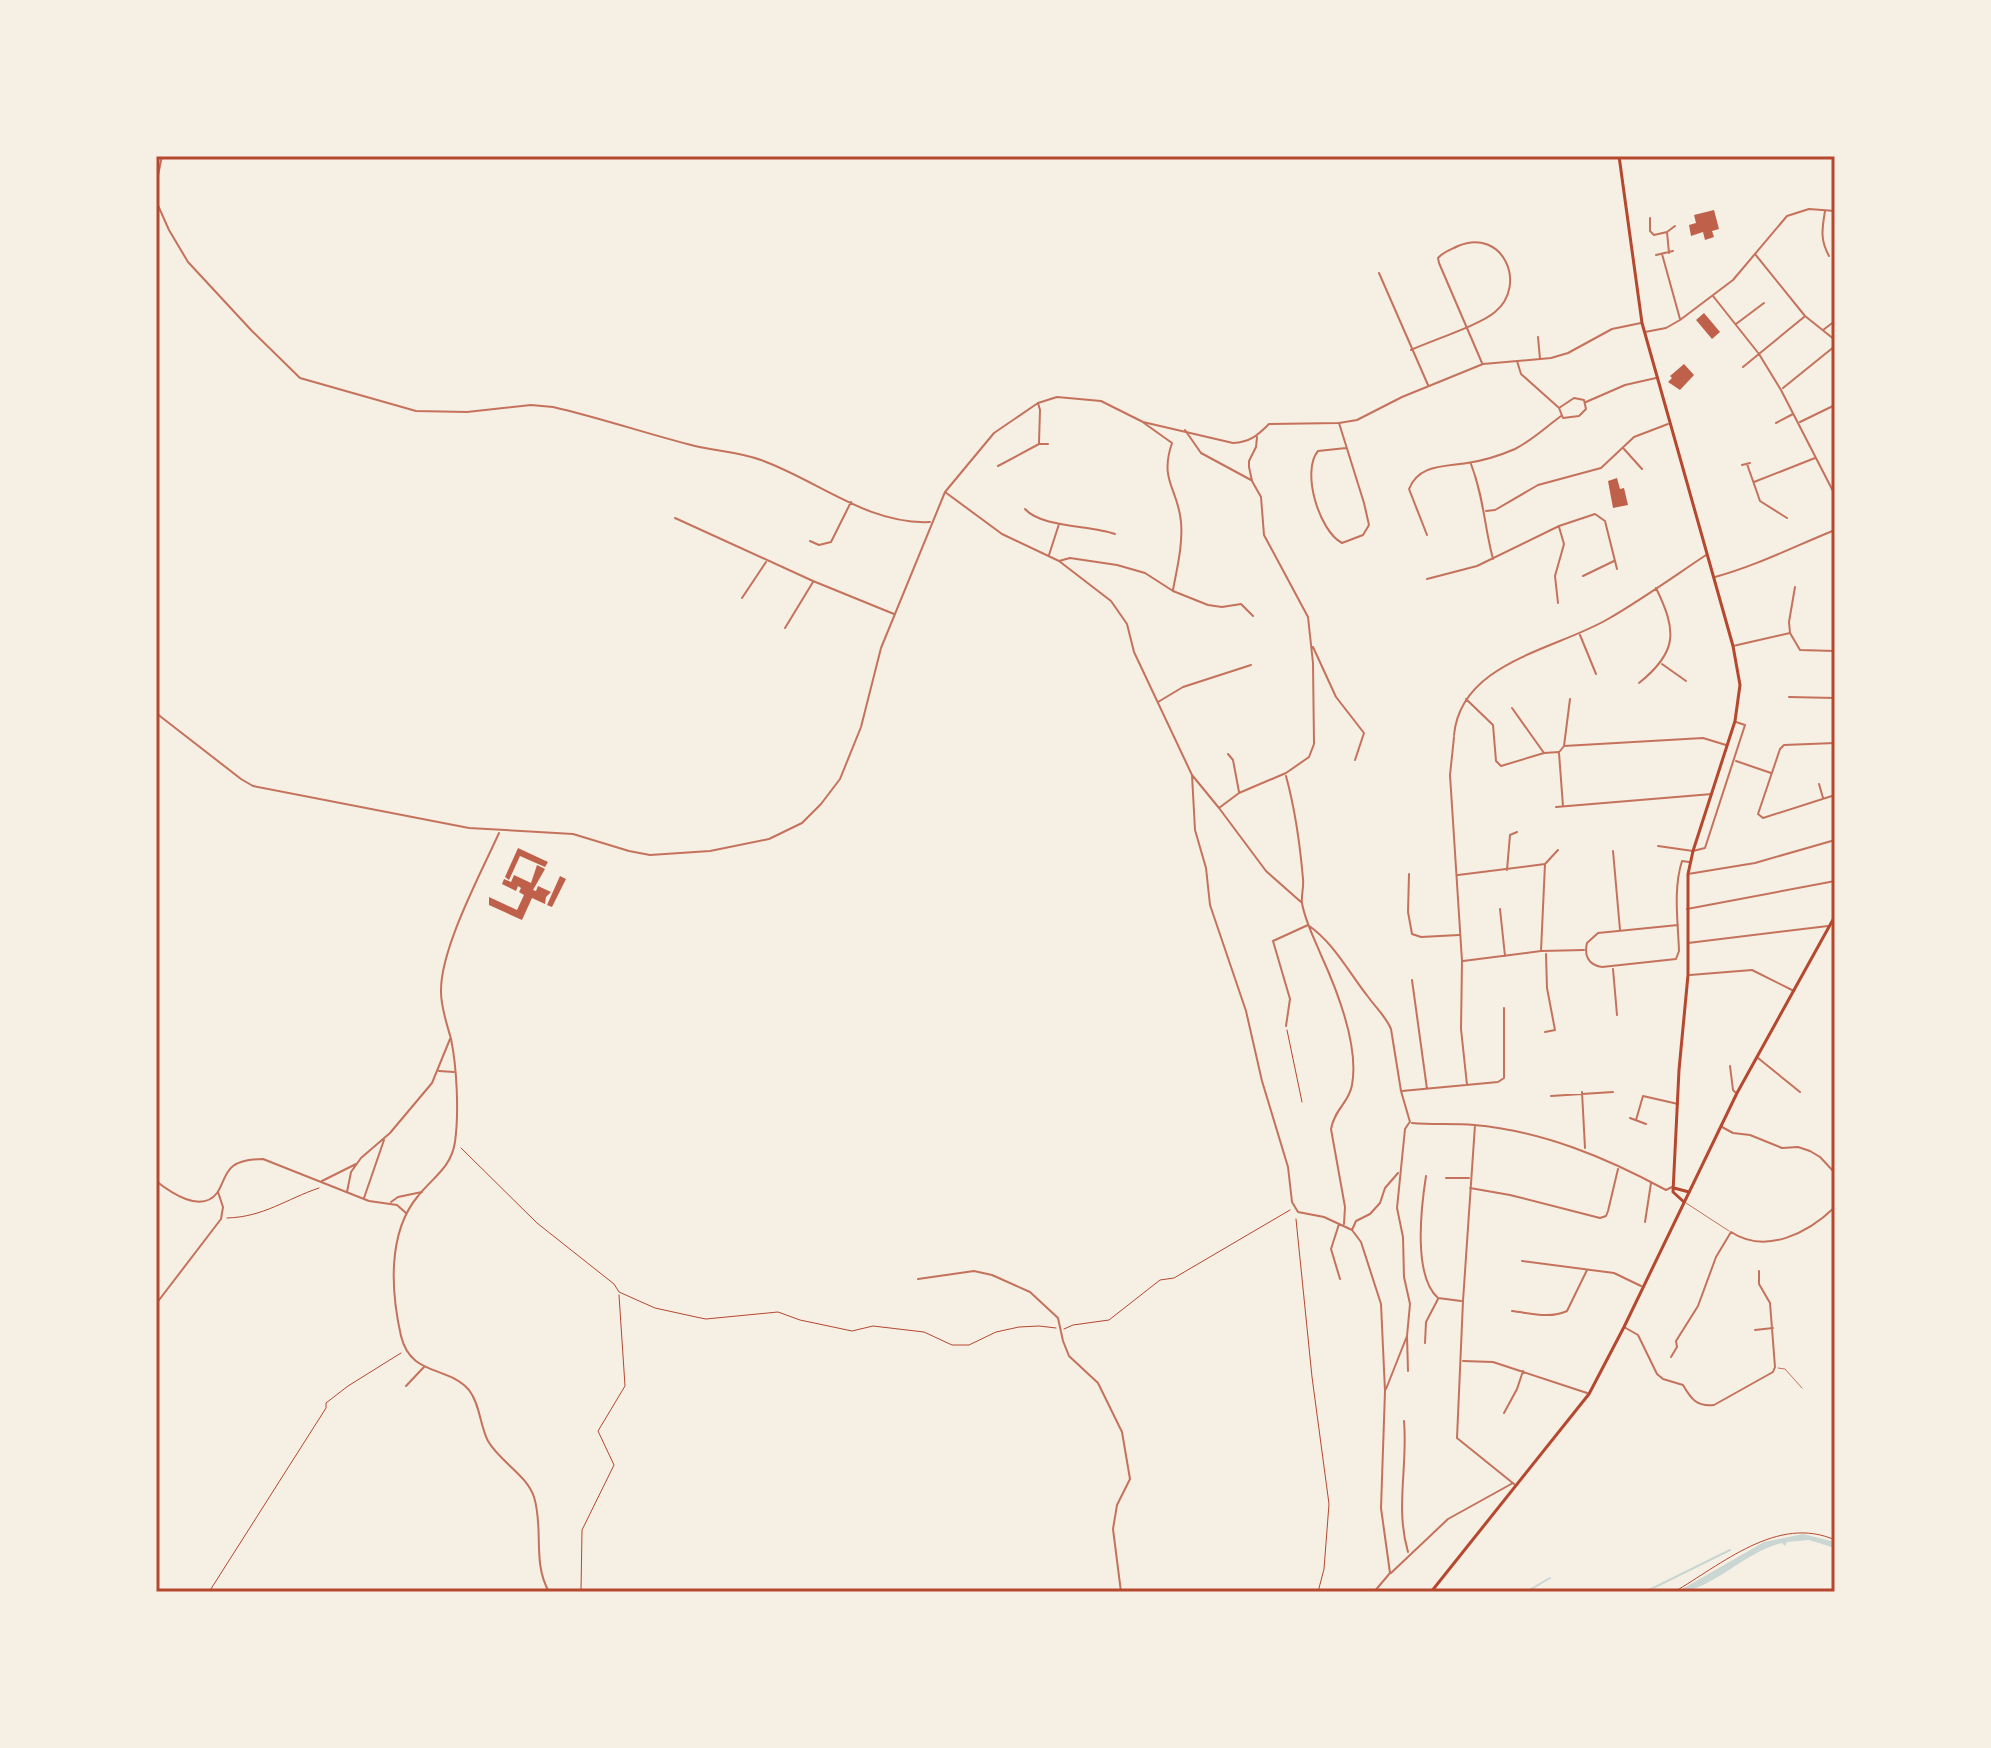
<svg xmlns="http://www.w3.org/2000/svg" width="1991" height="1748" font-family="'Public Sans',sans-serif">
	<rect width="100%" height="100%" fill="#f6efe4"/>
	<path fill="#c9d6d2" d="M1803,1534L1835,1542V1548L1809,1540L1787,1542L1785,1546L1782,1543C1745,1551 1710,1592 1677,1592L1764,1542Z"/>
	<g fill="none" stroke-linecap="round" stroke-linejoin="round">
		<path stroke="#c9d6d2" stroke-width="2" d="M1647,1591L1730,1550
			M1526,1592L1550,1578"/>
	</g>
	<path fill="#bf614a" d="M1714,210L1719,229L1712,231L1714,237L1705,240L1703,232L1691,236L1689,225L1696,223L1694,215Z
		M1704,313L1720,332L1712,339L1696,320Z
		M1684,364L1694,375L1680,390L1668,382L1672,378L1670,376Z
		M1617,478L1620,489L1624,488L1628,505L1613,508L1608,481Z
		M518,848L548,862L545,867L520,856L509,880L505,877Z
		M537,865L545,869L533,890L536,891L538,886L551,892L546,897L545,904L532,898L522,920L489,905V897L517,910L524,895L519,892L521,888L518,886L516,891L502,884L504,879L511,882L514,875L531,883Z
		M560,876L566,879L552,907L547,905Z"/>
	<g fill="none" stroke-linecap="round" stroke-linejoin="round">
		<path stroke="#b5482f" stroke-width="1" d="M1287,1030L1302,1102
			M461,1148L537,1223L614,1284L619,1292L655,1308L696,1317L706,1319L778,1312L800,1320L852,1331L873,1326L924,1332L952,1345H969L996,1332L1019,1327L1039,1326L1056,1328
			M227,1218C264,1217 286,1199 319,1188
			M1296,1219L1312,1377L1329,1504L1324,1569L1318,1592
			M1064,1329L1073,1325L1109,1320L1160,1280L1174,1278L1290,1210
			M209,1592L326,1408V1403L348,1386L401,1353
			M581,1592L582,1530L614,1465L598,1431L625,1386L619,1295
			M1674,1592C1721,1565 1778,1514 1835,1540"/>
		<path stroke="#c5725c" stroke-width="1" d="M1686,1203L1729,1231
			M1778,1368L1785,1369L1802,1388"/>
		<path stroke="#c5725c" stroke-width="2" d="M156,185L162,156
			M156,201L169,230L188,262L252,331L300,378L416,411L467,412L531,405L553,407C601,418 647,434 695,446C716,451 739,452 761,460C817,480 868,525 930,522
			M1825,211C1822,229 1820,240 1829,256
			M1650,218V231L1654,235L1667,232
			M1669,253L1667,232L1675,226
			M1662,254L1680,319
			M1755,254L1805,316L1835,340
			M1656,255L1673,251
			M1379,273L1428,385
			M1713,296L1759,354L1781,390L1835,495
			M1736,324L1764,303
			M1823,330L1835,321
			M1538,337L1540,359
			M1411,350C1433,340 1480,325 1495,312C1528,285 1503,227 1458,246C1450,250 1443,252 1438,258L1439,263L1482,363
			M1517,361L1521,374L1558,407
			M1743,367L1804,317
			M1783,388L1835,346
			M1574,398L1584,400L1586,409L1579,416L1563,418L1559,408Z
			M1586,402L1625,385L1656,378
			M1038,403L1040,410L1039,443
			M1800,422L1835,405
			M1144,423L1172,443C1159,481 1178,488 1181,522C1183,545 1177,568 1173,590
			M1339,423L1364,503L1369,525L1363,535L1342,543C1319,531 1301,471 1318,451L1346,448
			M1776,423L1793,414
			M1185,430L1201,453L1251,480
			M1624,449L1642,469
			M1471,464C1484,498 1484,525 1493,559
			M1747,464L1760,501L1787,518
			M1742,465L1750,463
			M998,466L1039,444H1048
			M1754,482L1815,458
			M945,492L1002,534L1059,561L1111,601L1127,624L1134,652L1192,775L1219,808L1239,793L1286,773L1309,757L1314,744L1313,663L1308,617L1264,535L1261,497L1252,481L1249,467V461L1256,447L1257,437
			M1025,509C1042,528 1091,525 1115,534
			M1486,511L1495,510L1538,485L1601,468L1634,437L1668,424
			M675,518L813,581L894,614
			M1427,535L1409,489C1419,464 1445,467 1467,463C1482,461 1501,455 1515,449C1531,441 1546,427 1561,416
			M810,541L819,545L831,542L851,502
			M1049,555L1059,524
			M1059,561L1070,558L1117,565L1145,573L1173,591L1208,605L1222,607L1241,604L1253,616
			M1583,576L1614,561
			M1715,577C1756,566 1795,546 1835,530
			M1427,579L1477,566L1559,526L1595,514L1605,521L1617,569
			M742,598L766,562
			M1558,603L1555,576L1564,544L1559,527
			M785,628L813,582
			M1790,633L1789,622L1795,587
			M1580,635L1596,674
			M1733,646L1790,633L1800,650L1835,651
			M1313,647L1336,697L1364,733L1355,760
			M1834,649L1835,631
			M1662,664L1686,681
			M1639,683C1678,652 1677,631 1656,588
			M1789,697L1835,698
			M1466,699L1493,725L1496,761L1501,766L1544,753L1559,752
			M1158,702L1183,687L1251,665
			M1512,708L1544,753
			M1454,735C1461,662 1555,650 1608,619C1641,600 1673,577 1706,555
			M1454,737L1450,775L1462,961L1461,1029L1467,1085
			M1835,743L1784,745L1780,749L1758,814L1763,818L1835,795
			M1564,746L1703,738L1726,745
			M1560,751L1564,746L1570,699
			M1559,753L1563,806
			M1228,754L1233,760L1239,792
			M1736,761L1771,773
			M1192,775L1195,830L1206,868L1210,905L1246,1011L1262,1081L1288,1167L1292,1202L1298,1212L1324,1217L1352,1230L1361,1242L1381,1304L1385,1391L1381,1508L1390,1573L1374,1592
			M1286,776C1295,809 1300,844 1303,879C1304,887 1301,896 1302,903C1305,921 1314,938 1321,955C1337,990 1359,1047 1352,1085C1349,1103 1335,1108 1331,1129L1345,1207L1344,1224
			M1819,784L1823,798
			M1556,807L1712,794
			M1219,808L1266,871L1301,902
			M1658,846L1693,851L1705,848L1745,725L1736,722
			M1613,851L1620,930
			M1545,864L1558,850
			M1507,870L1510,835L1517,832
			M1409,874L1408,912L1412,934L1421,937L1459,935
			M1688,874L1755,863L1835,840
			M1458,875L1545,864L1541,951
			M1500,909L1505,956
			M1687,909L1835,881
			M1678,925L1598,933L1587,943C1584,955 1588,965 1602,967L1676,959L1679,951C1678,922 1673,889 1682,861L1689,862
			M1688,943L1828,926
			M1463,961L1541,951L1584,950
			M1613,969L1617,1015
			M1690,975L1752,970L1794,991
			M1412,980L1427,1089
			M1286,1026L1290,999L1273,941L1308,925C1335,944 1349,973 1369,998C1377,1009 1386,1017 1391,1029L1401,1091L1410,1122
			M1545,1032L1555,1030L1547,988L1546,954
			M1758,1058L1800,1092
			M1730,1066L1733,1090L1735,1092
			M439,1071L454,1072
			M1402,1091L1498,1082L1504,1078V1008
			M1582,1092L1585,1148
			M1551,1096L1613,1092
			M1630,1118L1646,1124
			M1636,1120L1643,1096L1678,1104
			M1412,1123C1433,1125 1454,1123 1474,1125C1543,1131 1607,1158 1666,1190L1672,1187
			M1475,1125L1463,1301L1457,1438L1514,1484
			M1722,1127L1733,1133L1750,1135L1782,1148L1798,1147L1810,1151L1820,1157L1835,1173
			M1426,1176C1421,1208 1413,1276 1438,1298L1461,1301
			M1446,1178H1469
			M156,1181C170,1192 201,1214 217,1193C223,1185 224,1173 233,1166C241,1160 253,1159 263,1159L369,1201L397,1205L406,1213
			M322,1181L356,1164
			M1470,1188L1510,1195L1600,1218L1606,1216L1608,1211L1618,1169
			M347,1192L351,1172L361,1158L390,1133L432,1083L450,1039
			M364,1198L384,1140
			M391,1202L398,1197L422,1192
			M1645,1222L1651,1183
			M1339,1224L1331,1249L1340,1279
			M1352,1230L1356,1221L1370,1214L1380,1203L1385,1188L1398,1173
			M1522,1261L1614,1273L1641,1286
			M918,1279L974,1271L992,1275L1030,1292L1058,1318L1063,1341L1069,1356L1098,1383L1122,1432L1130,1479L1117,1505L1113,1529L1121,1592
			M156,1304L221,1219L223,1207L218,1192
			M1512,1311C1530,1313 1550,1319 1567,1311L1587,1270
			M1624,1327L1638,1335L1657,1374L1663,1379L1683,1385C1691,1399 1697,1407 1714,1405L1773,1372L1775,1367L1770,1303L1759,1284V1271
			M1755,1330L1773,1328
			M1407,1336L1408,1371
			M1425,1343L1426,1322L1438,1299
			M1671,1357L1677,1347L1676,1341L1698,1306L1716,1257L1731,1232C1766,1255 1808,1233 1835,1207
			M1463,1361L1493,1362L1587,1393
			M406,1386L424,1367
			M1386,1389L1407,1336L1410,1304L1404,1277L1403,1237L1397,1208L1405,1129L1409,1123
			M1504,1413L1517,1389L1523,1371
			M1404,1421C1408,1466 1395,1508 1408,1552
			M1391,1573L1448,1519L1513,1483"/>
		<path stroke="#c5725c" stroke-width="2" d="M1645,332L1666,328L1680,320L1733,280L1787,216L1809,209L1835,211
			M156,713L241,779L253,786L469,828L573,834L629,851L650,855L710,851L769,839L802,823L821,804L840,779L861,727L881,648L945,492L994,433L1038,403L1057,397L1101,401L1143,422L1233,443C1250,442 1257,436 1269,424L1339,423L1357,420L1402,397L1483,364L1551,358L1568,353L1612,329L1641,323
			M499,833C481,873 440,949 441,992C441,1008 447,1024 451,1039C457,1068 459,1113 455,1142C451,1168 433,1177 418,1196C387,1233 391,1292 401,1336C411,1377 447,1365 469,1390C480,1404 480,1426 488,1441C500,1462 527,1475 534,1497C544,1529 532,1562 549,1592"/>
		<path stroke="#b5482f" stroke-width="3" d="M1619,156L1642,323L1733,646L1740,685L1735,721L1693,851L1688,874V975L1679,1070L1673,1192L1684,1202
			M1674,1188L1689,1192"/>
		<path stroke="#b5482f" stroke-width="3" d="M1431,1592L1589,1394L1624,1327L1737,1093L1835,916"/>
	</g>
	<rect width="1991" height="1748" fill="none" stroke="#f6efe4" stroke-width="316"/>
	<rect x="158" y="158" width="1675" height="1432" fill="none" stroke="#b5482f" stroke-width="3"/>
</svg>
